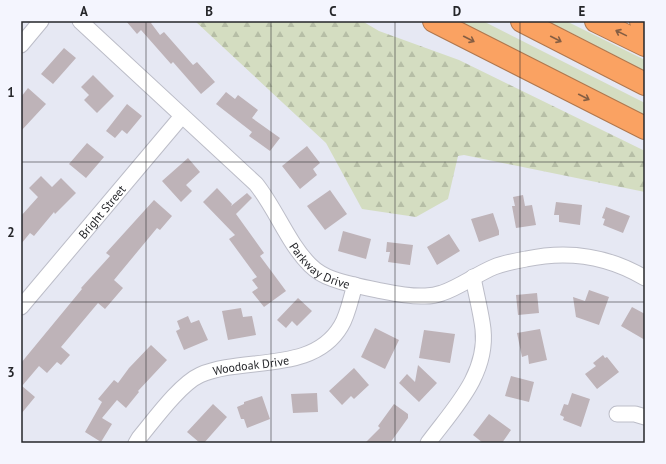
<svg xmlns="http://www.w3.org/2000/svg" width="666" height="464" font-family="'PT Sans',sans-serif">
	<defs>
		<pattern id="forest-firs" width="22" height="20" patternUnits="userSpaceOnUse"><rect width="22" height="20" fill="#d4ddc1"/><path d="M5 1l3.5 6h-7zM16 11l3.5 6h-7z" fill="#b6bea6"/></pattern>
	</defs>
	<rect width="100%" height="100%" fill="#e6e8f3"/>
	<path fill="#d4ddc1" d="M448,21H483L639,100L645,103V121Z
		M548,21H566L645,60V71Z"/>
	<path fill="url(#forest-firs)" d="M195,21H362L379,31L459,60L645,151V192L464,155L458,156L448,199L416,217L362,209L326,143Z"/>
	<path fill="#beb3b8" d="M126,21H153L151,23L160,35L164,32L193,65L197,62L215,82L201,94L173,62L171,64L141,30L137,34Z
		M64,48L76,58L53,84L41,74Z
		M93,75L114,96L97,113L84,100L89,95L81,87Z
		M28,88L46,104L21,131V97Z
		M226,92L235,99L238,95L258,110L252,118L280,138L270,151L249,136L252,132L216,104Z
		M127,104L142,116L127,134L122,130L115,138L106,131Z
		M87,143L104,157L86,178L69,164Z
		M307,146L320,163L313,169L317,175L300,189L282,166Z
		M188,158L200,172L186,185L192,191L181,202L162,181Z
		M41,176L52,187L61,178L76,193L55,214L54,212L34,236L30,233L21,244V216L38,197L29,188Z
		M217,188L232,204L231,206L247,193L252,198L236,214L264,253L260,256L286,291L264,307L252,292L258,288L252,280L257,277L229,239L235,235L203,202Z
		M330,190L347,214L325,230L307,206Z
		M523,195L525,206L532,205L536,225L516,228L512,206H515L513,197Z
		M154,200L172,216L160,230L157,228L114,280L123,288L105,309L98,303L61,347L70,355L61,365L57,362L47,373L39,366L22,386L35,397L21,414V363L82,289L81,288L110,256L106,253Z
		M556,202L582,205L580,225L559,222V215H554Z
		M606,207L630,216L623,233L603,225L605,219L602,218Z
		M493,213L499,231V235L479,242L471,219Z
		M343,231L371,239L366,259L338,251Z
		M449,234L460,251L437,265L427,247Z
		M387,242L413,245L410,265L388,262L390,252H386Z
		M589,290L609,297L599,325L576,317L573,297L585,301Z
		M537,293L539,313L518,315L516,295Z
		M298,298L312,311L297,326L292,321L286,328L277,320Z
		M632,307L645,314V340L621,326Z
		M241,308L243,317L252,316L256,335L228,340L222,311Z
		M188,316L191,323L199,320L208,340L184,350L176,331L180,329L177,321Z
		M375,328L399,340L385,369L361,357Z
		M540,329L547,360L529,364L528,355L522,357L517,333Z
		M424,330L455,334L450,363L419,358Z
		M151,345L167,360L138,391L139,392L126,408L117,400L102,418L112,424L101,442L85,432L102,402L98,399L114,380L118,383L129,368Z
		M603,355L605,358L607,357L619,372L597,389L585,374L596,366L593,363Z
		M418,365L437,383L419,402L399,383L407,374L415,382Z
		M354,368L369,385L354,399L351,396L342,405L329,391Z
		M511,376L534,382L529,402L505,396Z
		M317,393L318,412L293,413L291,394Z
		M572,393L590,399L581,427L563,420L564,417L560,415L564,404L568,405Z
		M262,396L270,419L247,428L244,419H241L237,407L244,404V402Z
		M213,404L227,417L204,443H200L187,432Z
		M394,404L408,414V418L390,443H365L380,428L378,426Z
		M489,414L511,430L502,443H483L473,435Z"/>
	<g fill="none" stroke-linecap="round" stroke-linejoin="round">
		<g stroke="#bcbdc8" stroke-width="17">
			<g id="minor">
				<path id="s1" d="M80,21L256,184C276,209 288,243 310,265C316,271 324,276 333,279C347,284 362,287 377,290C392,293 409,297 425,296C430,296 437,295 442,293C458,288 477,274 494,267C504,263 515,261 526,259C568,250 608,256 645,278"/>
				<path d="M21,45L41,21"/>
				<path id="s2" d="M21,307L182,116"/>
				<path d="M617,414H635L645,417"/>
				<path id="s3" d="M136,443L139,438C154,420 180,384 200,375C244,356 313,374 341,326C348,315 351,297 355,285"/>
				<path d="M428,443C453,409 488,375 483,329C481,312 476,294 473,277"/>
			</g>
		</g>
		<g stroke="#af774e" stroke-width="24">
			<path id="motorway" d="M434,21L645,128
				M522,21L645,84
				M596,21L645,45
				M641,21L645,23"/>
		</g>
		<use href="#minor" stroke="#fff" stroke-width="15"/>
		<use href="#motorway" stroke="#faa262" stroke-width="22"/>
	</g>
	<defs><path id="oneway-shaft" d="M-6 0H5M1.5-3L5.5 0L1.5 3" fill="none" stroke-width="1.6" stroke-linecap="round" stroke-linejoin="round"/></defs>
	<g stroke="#855e43">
		<use href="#oneway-shaft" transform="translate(621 33) rotate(-154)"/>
		<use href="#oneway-shaft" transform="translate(469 39) rotate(27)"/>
		<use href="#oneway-shaft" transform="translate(556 39) rotate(27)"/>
		<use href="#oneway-shaft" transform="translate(584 97) rotate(27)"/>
	</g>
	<path fill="none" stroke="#25262a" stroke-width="1" stroke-opacity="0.55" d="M146,21V443M271,21V443M395,21V443M520,21V443M21,162H645M21,302H645"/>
	<g text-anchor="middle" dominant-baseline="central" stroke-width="3.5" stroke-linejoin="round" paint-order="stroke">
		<g font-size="12" fill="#25262a" stroke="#f4f5fe">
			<text stroke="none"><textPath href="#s2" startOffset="125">Bright Street</textPath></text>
			<text stroke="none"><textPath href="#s1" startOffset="346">Parkway Drive</textPath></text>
			<text stroke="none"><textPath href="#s3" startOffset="146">Woodoak Drive</textPath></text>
		</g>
	</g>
	<rect width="666" height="464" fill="none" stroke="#f4f5fe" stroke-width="44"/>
	<rect x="22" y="22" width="622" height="420" fill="none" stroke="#25262a" stroke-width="1.5"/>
	<g font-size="13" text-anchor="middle" font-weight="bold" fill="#25262a">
		<text x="84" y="16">A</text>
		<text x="209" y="16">B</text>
		<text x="333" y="16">C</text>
		<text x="457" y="16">D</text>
		<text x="582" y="16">E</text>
		<text x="11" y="97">1</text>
		<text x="11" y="237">2</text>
		<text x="11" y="377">3</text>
	</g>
</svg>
